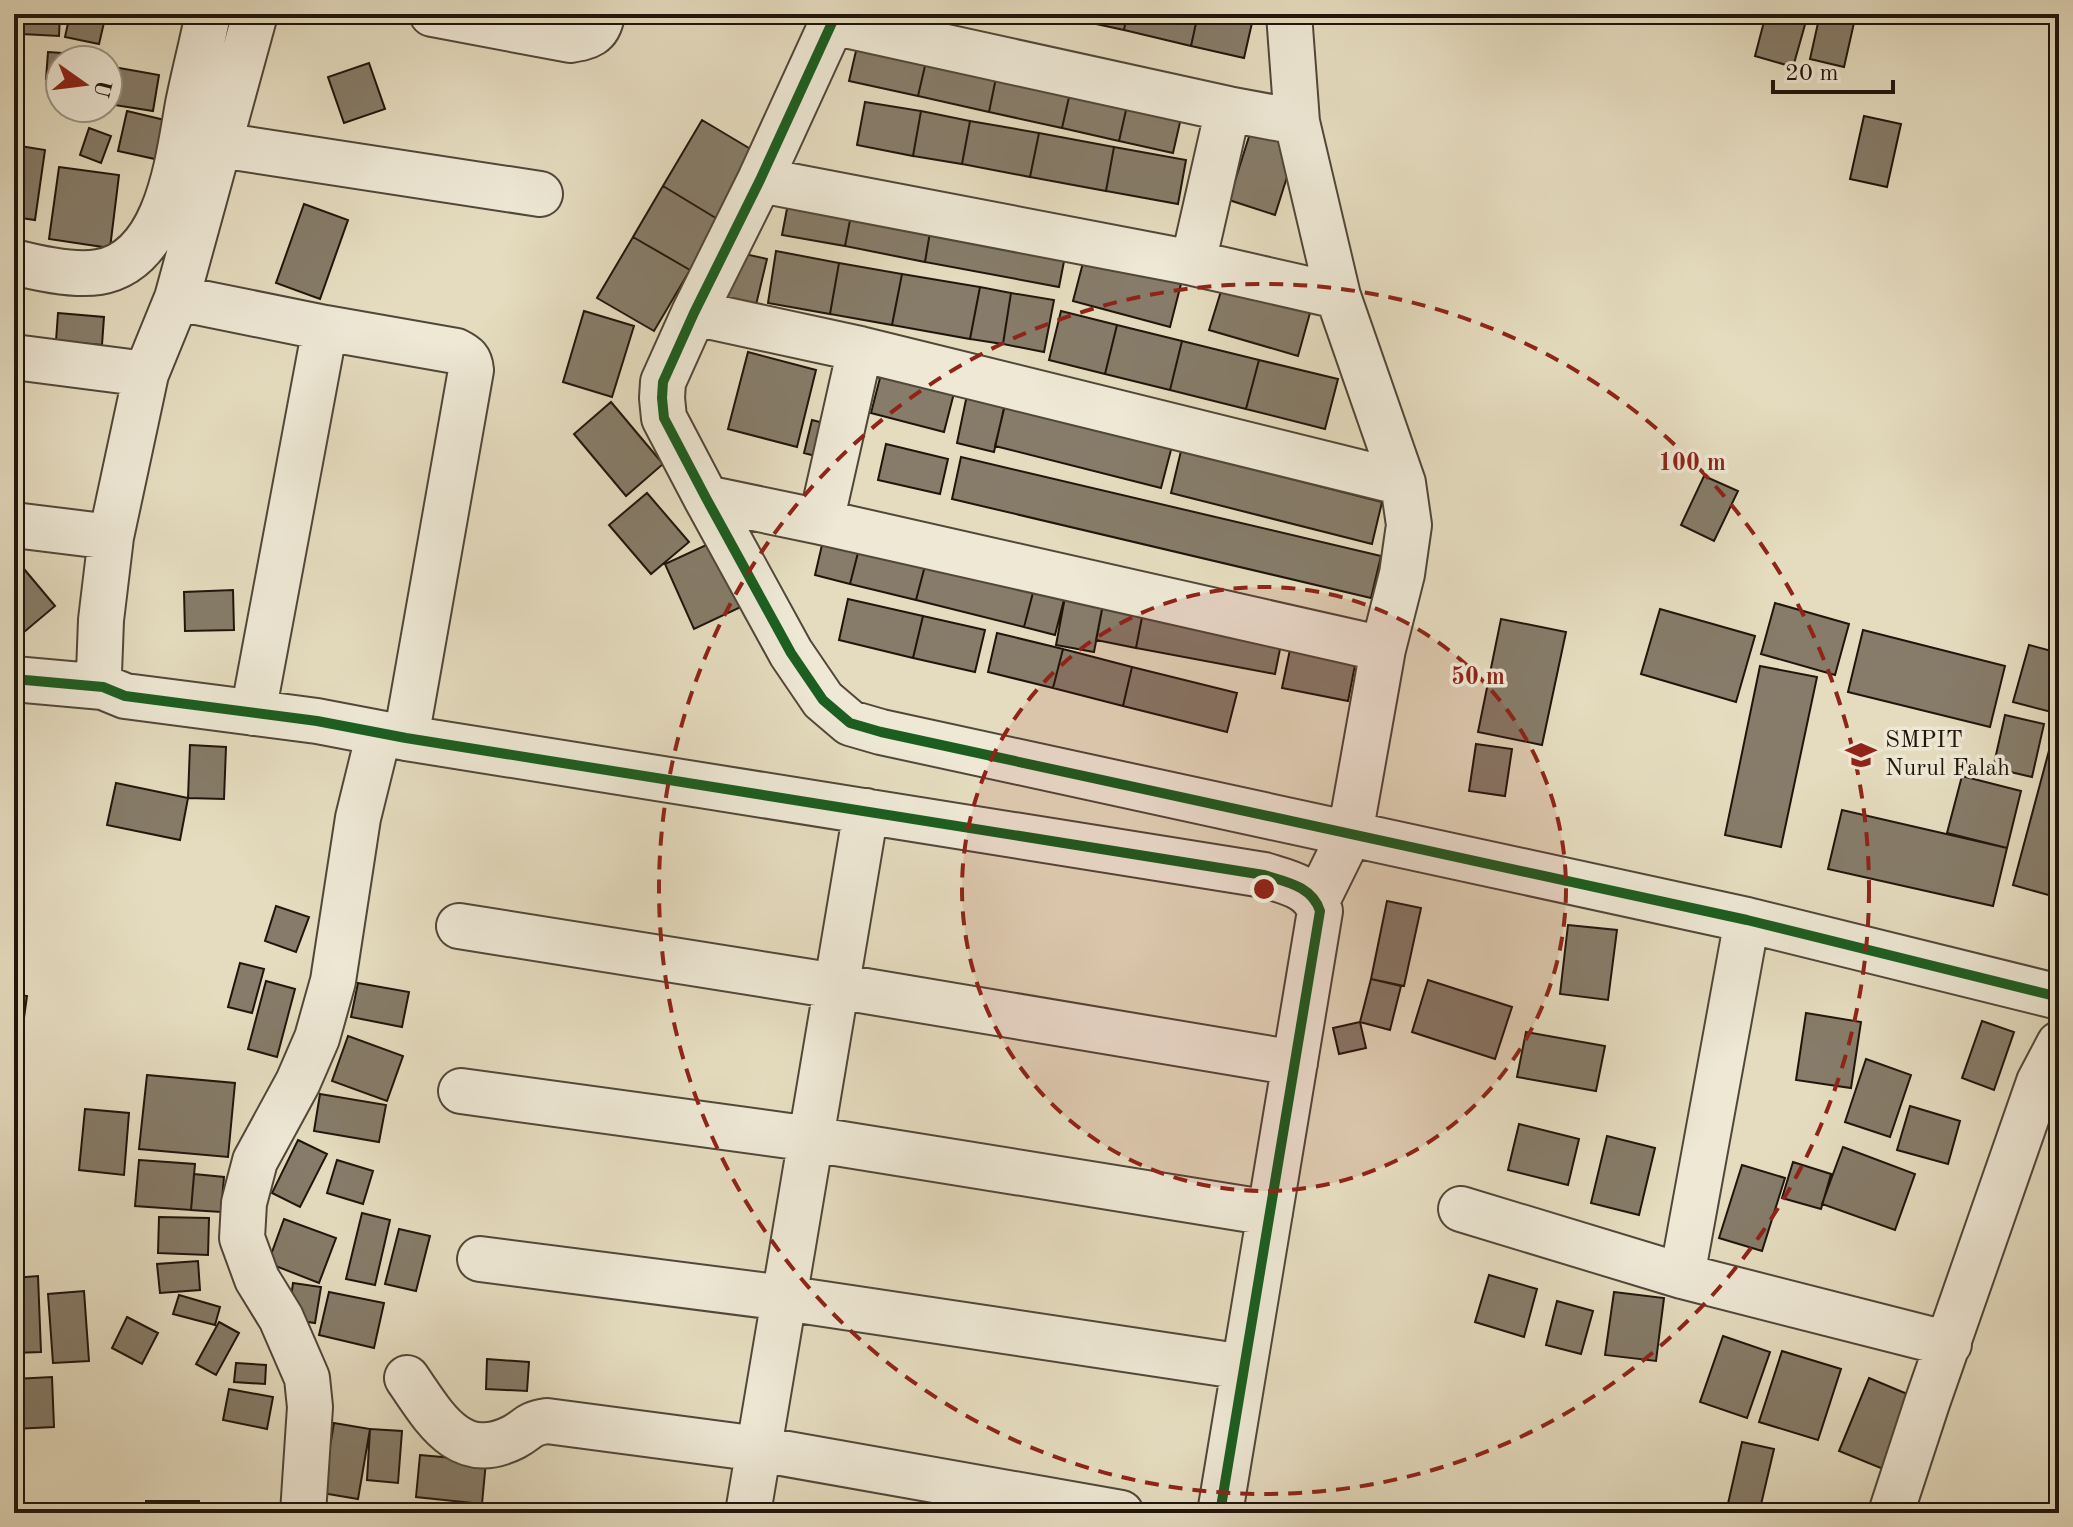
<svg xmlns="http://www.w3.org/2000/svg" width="2073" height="1527" font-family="'Old Standard TT',serif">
	<rect width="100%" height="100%" fill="#e5dcbf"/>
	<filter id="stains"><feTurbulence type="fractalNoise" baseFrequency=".0025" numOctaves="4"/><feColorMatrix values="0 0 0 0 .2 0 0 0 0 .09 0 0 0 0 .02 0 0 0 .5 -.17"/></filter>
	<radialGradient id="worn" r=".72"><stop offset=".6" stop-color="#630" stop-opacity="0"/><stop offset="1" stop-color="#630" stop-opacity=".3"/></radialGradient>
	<path fill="#867c69" stroke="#20150c" stroke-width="2" d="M23,14H60L59,36L22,34Z
		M70,14H106L99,44L65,37Z
		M1050,14H1127L1124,30Z
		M1127,14H1198L1191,46L1124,30Z
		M1198,14H1254L1244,58L1191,46Z
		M1766,14H1808L1793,67L1755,56Z
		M1820,14H1856L1844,67L1810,59Z
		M859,38L928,53L918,96L849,81Z
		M48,52L91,55V60H60V80L46,79Z
		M928,53L998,68L989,112L918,96Z
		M369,63L385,109L344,123L328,77Z
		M108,66L159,75L153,111L108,104Z
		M998,68L1072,84L1062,128L989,112Z
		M1072,84L1129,97L1119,141L1062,128Z
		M1129,97L1183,109L1173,153L1119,141Z
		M865,102L921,111L913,156L857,145Z
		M127,111L173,122L164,161L118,151Z
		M921,111L970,121L962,164L913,156Z
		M1864,116L1901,124L1887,187L1850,179Z
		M702,120L759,154L719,220L663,186Z
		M970,121L1039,133L1030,177L962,164Z
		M1253,124L1299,139L1275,215L1229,200Z
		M89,128L111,136L101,163L80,155Z
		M1039,133L1114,147L1106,191L1030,177Z
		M14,145L45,150L35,220L14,217Z
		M1114,147L1186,160L1178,204L1106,191Z
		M59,167L119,175L110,248L49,239Z
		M663,186L719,220L690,270L633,237Z
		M790,193L853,205L845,246L782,235Z
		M304,204L348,220L320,299L276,283Z
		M853,205L932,220L925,262L845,246Z
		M932,220L1067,246L1059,287L925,262Z
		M633,237L690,270L654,331L597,298Z
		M776,251L839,263L830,314L768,303Z
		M736,252L767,259L755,309L724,301Z
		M1084,259L1181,284L1170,327L1073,301Z
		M839,263L902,274L892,325L830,314Z
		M902,274L980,287L970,339L892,325Z
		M980,287L1011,293L1003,344L970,339Z
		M1222,288L1310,313L1298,356L1209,330Z
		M1011,293L1054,300L1044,352L1003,344Z
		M584,311L634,326L612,397L563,382Z
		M1061,311L1117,325L1105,374L1049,360Z
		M58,313L104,317L102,345L56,341Z
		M1117,325L1182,341L1170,390L1105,374Z
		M1182,341L1259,360L1246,409L1170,390Z
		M748,352L816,370L797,447L728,429Z
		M1259,360L1338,379L1325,429L1246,409Z
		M881,374L954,393L944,432L871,413Z
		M968,390L1006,399L994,452L957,443Z
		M611,402L663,464L626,496L574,434Z
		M1005,405L1172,446L1161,488L995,446Z
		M812,420L835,426L827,459L804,453Z
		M886,444L948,459L940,494L878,480Z
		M1181,451L1382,502L1372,544L1171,493Z
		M961,457L1381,556L1371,598L952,499Z
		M1704,476L1738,491L1714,541L1681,525Z
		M647,493L689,542L651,574L609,525Z
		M825,532L861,541L850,584L815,575Z
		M717,540L745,605L694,629L665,564Z
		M861,541L927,558L916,600L850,584Z
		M14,557L55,606L17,638L14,635Z
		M927,558L1035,585L1024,627L916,600Z
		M1035,585L1066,592L1055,635L1024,627Z
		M233,590L234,630L185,631L184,592Z
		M1066,592L1104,599L1094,652L1056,645Z
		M848,599L923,616L913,658L839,640Z
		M1104,599L1144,607L1136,648L1096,640Z
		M1775,603L1849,624L1835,675L1761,654Z
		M1144,607L1283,634L1275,674L1136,648Z
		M1660,609L1755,636L1736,702L1641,674Z
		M923,616L985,630L975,672L913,658Z
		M1501,619L1566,632L1542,745L1478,732Z
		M1863,630L2005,666L1990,727L1848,692Z
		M997,633L1063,649L1053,688L988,672Z
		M1292,640L1357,655L1348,701L1282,688Z
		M2029,645L2059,653V714L2013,702Z
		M1063,649L1132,667L1123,706L1053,688Z
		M1760,666L1817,677L1781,847L1725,835Z
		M1132,667L1237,693L1227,732L1123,706Z
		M2005,715L2044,724L2032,777L1993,768Z
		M2058,717H2059V898L2013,885Z
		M1476,744L1512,749L1505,796L1469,791Z
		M190,745L226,747L224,799L188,798Z
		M1962,776L2021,791L2007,848L1947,833Z
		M116,783L188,798L180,840L107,825Z
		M1842,810L2007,848L1993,906L1828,869Z
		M1387,901L1421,908L1404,986L1371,979Z
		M276,906L309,917L296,952L265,941Z
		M1568,925L1617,930L1608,1000L1560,994Z
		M240,963L264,969L252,1013L228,1007Z
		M1371,979L1401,986L1390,1030L1360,1022Z
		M1428,980L1512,1007L1495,1059L1412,1032Z
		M266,981L295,989L277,1057L248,1049Z
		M358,983L409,992L402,1027L351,1017Z
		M14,994L27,996L17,1068L14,1067Z
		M1806,1013L1861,1022L1851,1088L1796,1080Z
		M1982,1021L2014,1032L1994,1090L1962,1078Z
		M1360,1022L1366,1048L1339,1054L1333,1028Z
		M1526,1032L1605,1046L1596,1091L1517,1077Z
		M348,1036L403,1056L387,1101L332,1081Z
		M1866,1059L1911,1075L1890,1137L1845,1122Z
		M147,1075L235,1083L228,1157L139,1149Z
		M320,1094L386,1105L379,1142L314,1131Z
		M1910,1106L1960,1121L1948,1164L1897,1150Z
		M85,1109L129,1113L124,1175L79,1170Z
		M1519,1124L1579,1139L1568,1185L1508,1170Z
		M1607,1136L1655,1148L1639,1215L1591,1203Z
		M298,1140L327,1154L300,1207L272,1193Z
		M1843,1147L1915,1174L1895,1230L1822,1204Z
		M139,1160L195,1164L191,1210L135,1206Z
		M337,1160L373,1171L363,1204L327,1193Z
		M1793,1162L1831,1174L1821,1209L1782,1198Z
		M1742,1165L1785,1178L1762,1251L1719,1238Z
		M194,1174L224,1177L221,1212L191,1210Z
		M362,1213L390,1220L375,1285L346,1279Z
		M159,1217L209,1218L208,1255L158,1253Z
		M284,1219L336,1238L319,1283L268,1263Z
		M399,1229L430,1236L416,1291L385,1284Z
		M198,1261L200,1290L160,1293L157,1264Z
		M1489,1275L1537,1289L1524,1337L1475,1322Z
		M38,1276L41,1352L14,1353V1278Z
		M293,1283L321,1287L315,1323L288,1319Z
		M84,1291L89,1361L53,1363L48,1294Z
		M329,1292L384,1303L374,1348L319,1335Z
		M1614,1292L1664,1298L1656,1361L1605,1355Z
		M179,1295L220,1307L215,1325L173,1314Z
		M1557,1301L1593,1311L1581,1354L1546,1345Z
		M127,1317L158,1333L142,1364L112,1348Z
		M219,1322L239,1333L216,1375L196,1364Z
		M1723,1336L1770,1352L1747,1418L1700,1402Z
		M1782,1351L1841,1369L1818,1440L1759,1422Z
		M487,1359L529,1362L527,1391L486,1389Z
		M236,1363L266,1365L265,1384L234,1382Z
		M52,1377L54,1427L14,1429V1379Z
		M1869,1378L1917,1398L1888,1471L1839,1451Z
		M229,1389L273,1397L267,1429L223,1420Z
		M334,1423L370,1429L358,1499L322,1493Z
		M370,1429L402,1431L398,1483L367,1480Z
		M1742,1442L1774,1449L1759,1513H1749L1727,1508Z
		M420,1455L486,1461L482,1504L416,1497Z
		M146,1501H199V1513H146Z
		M1496,1504L1532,1513H1494Z"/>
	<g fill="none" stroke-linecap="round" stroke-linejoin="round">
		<g stroke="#514739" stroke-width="48">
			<path id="minor" d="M432,14L570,40C588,37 599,35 602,14
				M836,14L760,180L694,313L663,382L662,398L664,418L706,498L791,653L823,700L850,723L881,732L1747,920L2059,997
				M1289,14L1297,122L1338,296L1403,483L1409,525L1402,574L1383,649L1350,834L1317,901
				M832,22L1228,109L1297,122
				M220,145L540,194
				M760,180L1193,263L1338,296
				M14,262C37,268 75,276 99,272C168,260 178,159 188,104C194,74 202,44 208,14
				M1193,263L1228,109
				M177,298L325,328L456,351C466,356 470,359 471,370L406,738
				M694,313L860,349L1403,483
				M14,357L146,374
				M706,498L821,522L1383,649
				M821,522L860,349
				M14,525L111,537
				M14,679L103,687L125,696L317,721L406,738L1264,875C1286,882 1312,886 1320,911L1220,1513
				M103,687L99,673L101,620L111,537L146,374L177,298L255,14
				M253,713L325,328
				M459,926L836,986L1295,1063
				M461,1091L811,1139L1270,1213
				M1461,1209L1682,1276L1949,1344
				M480,1259L784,1298L1244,1367
				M1682,1276L1747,920
				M407,1378C434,1417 459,1465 514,1437C529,1429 527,1424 547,1421L759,1449L1121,1513
				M303,1513L310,1407L307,1378L281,1318L257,1279L242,1238L244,1203L255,1161L298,1082L317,1038L333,981L358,818L379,733
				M748,1513L866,811
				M1891,1513L1927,1403L2039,1082L2059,1044"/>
		</g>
		<use href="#minor" stroke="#eee8d5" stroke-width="44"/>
		<g stroke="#eee8d5" stroke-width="15">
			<path id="cycleway" d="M836,14L760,180L694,313L663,382L662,398L664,418L706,498L791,653L823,700L850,723L881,732L1747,920L2059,997
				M14,679L103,687L125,696L317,721L406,738L1264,875C1286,882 1312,886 1320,911L1220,1513"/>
		</g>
		<use href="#cycleway" stroke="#1b5e20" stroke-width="10"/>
	</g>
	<circle cx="1264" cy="889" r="302" fill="#8f2418" fill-opacity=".12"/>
	<g fill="none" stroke="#8f2418" stroke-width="4" stroke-dasharray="14 10">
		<circle cx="1264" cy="889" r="302"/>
		<circle cx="1264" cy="889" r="605"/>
	</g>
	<defs>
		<g id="school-bare" transform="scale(2.4)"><path d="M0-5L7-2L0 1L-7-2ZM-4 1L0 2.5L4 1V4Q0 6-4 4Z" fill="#8f2418" stroke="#eee8d5" stroke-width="2.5" paint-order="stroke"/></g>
	</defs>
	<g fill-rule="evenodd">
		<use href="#school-bare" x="1861" y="755"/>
	</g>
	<g text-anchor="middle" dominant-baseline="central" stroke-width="7" stroke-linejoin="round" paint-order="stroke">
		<g font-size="24" fill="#20150c" stroke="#eee8d5" text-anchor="start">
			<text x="1885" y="741">SMPIT<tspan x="1885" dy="28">Nurul Falah</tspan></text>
		</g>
	</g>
	<circle cx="1264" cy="889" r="12" fill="#8f2418" stroke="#eee8d5" stroke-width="4"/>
	<g font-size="24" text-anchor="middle" font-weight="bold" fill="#8f2418" stroke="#eee8d5" stroke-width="7" stroke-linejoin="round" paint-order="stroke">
		<text x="1692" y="470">100 m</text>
		<text x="1478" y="684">50 m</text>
	</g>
	<rect width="2073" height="1527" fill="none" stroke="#e5dcbf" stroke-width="48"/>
	<rect x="16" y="16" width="2041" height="1495" fill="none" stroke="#20150c" stroke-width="4"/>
	<rect x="24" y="24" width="2025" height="1479" fill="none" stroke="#20150c" stroke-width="2"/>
	<g transform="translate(84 84) rotate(104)"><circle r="38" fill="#eee8d5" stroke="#9c9485" stroke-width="2"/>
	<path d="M0-6L14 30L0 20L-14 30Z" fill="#8f2418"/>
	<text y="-12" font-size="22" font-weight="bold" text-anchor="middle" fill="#20150c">U</text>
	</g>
	<path d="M1773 80v12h120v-12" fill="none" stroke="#20150c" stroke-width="4"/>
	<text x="1785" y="80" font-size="24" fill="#20150c" stroke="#eee8d5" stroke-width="6" paint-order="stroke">20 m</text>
	<rect width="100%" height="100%" filter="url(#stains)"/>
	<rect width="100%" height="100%" fill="url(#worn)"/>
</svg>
